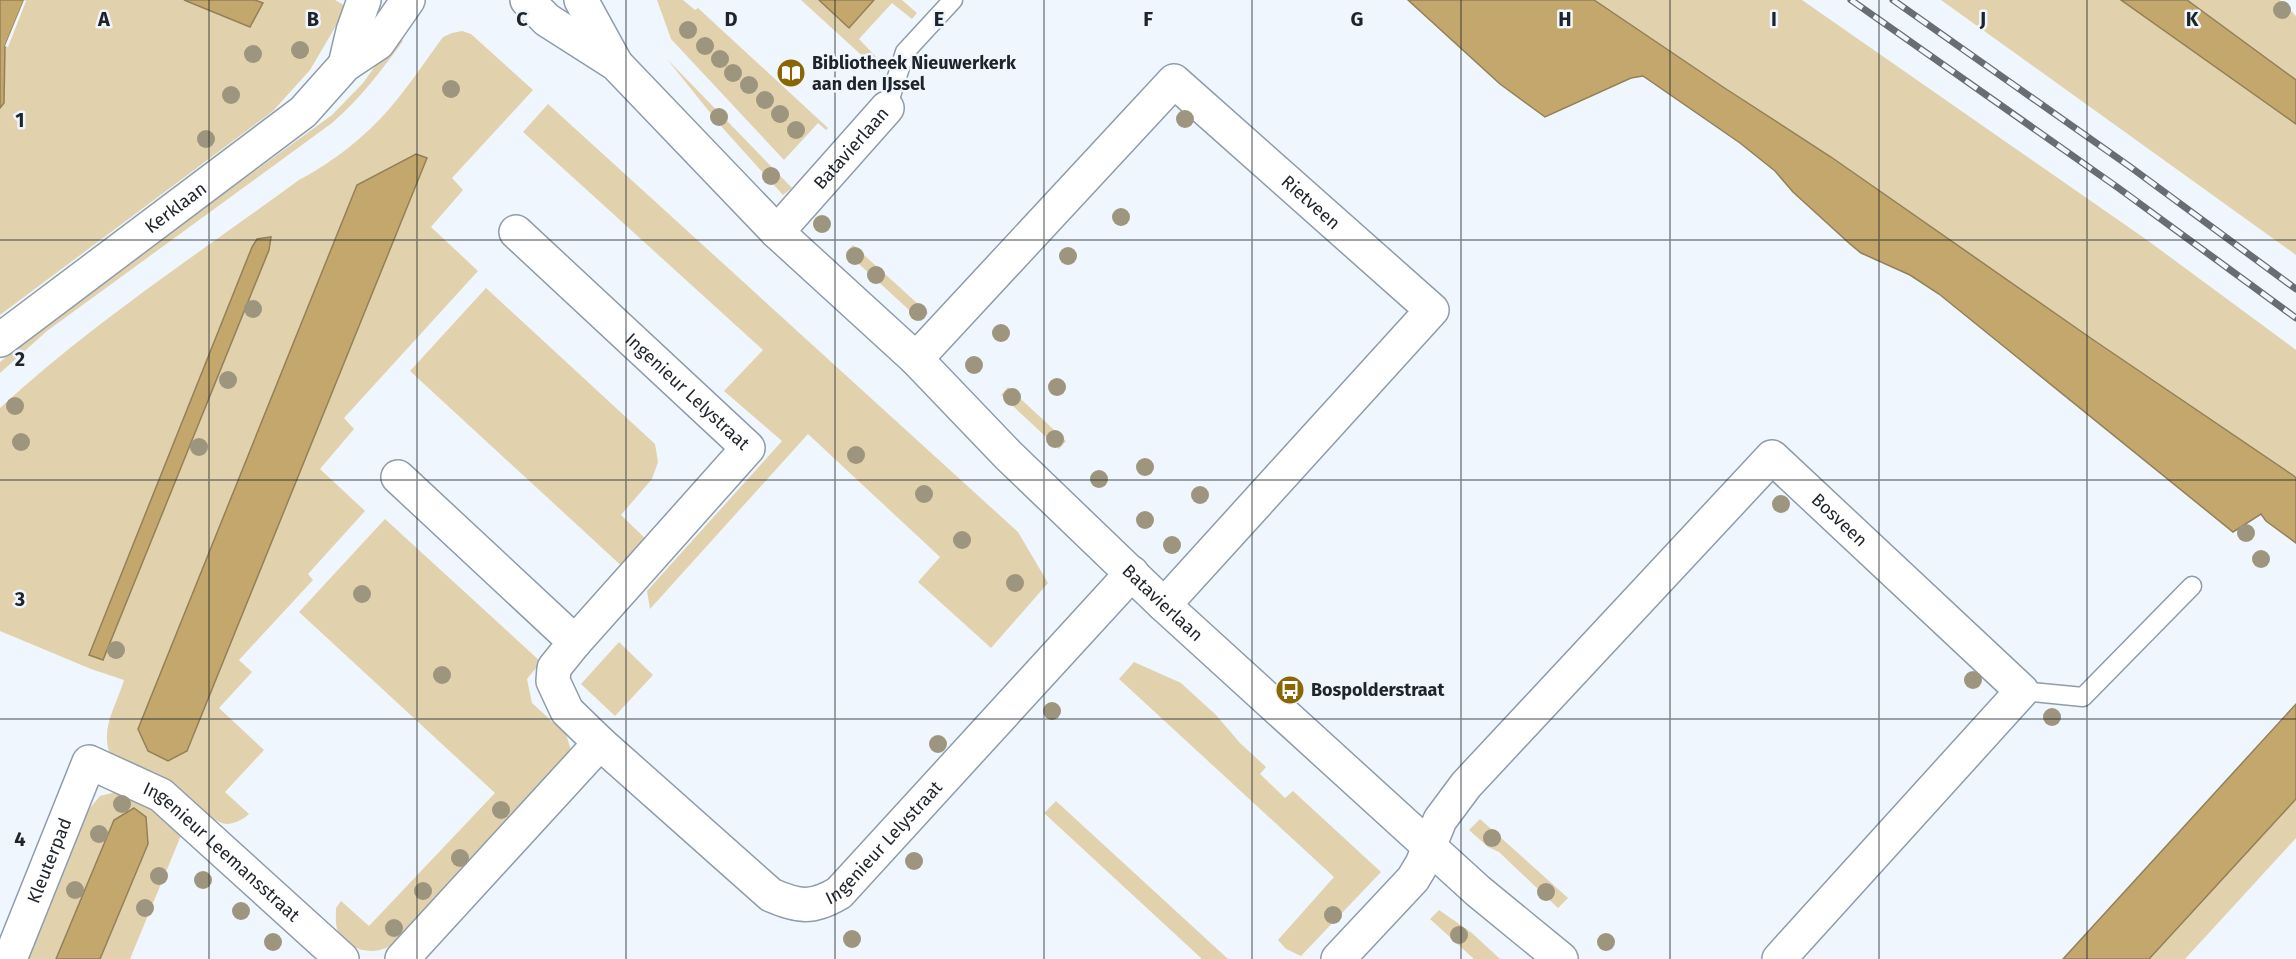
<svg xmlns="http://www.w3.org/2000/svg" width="2296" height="959" font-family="'Fira Sans',sans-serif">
	<rect width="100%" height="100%" fill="#f0f6fd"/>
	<path fill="#e2d1ad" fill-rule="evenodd" d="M24,0H184L250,27L262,3L255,0H335L347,7L310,70L273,111L0,315V108L4,103L5,46Z
		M657,0H683L695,10L698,8L828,128L826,130L818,123L784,160L671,39Z
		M801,0H819L849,28L874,0H902L917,13L912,19L892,3L859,39L879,60L880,72Z
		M1594,0H1802L2147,240L2296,350V478L2092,339L1831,157L1723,87Z
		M1941,0H2121L2296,124V255Z
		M2187,0H2280L2296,16V80Z
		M462,31L471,34L533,90L452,178L463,190L431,227L478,271L344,418L354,429L320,469L365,511L308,574L313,580L239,660L252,672L219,708L264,750L225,792L249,814C244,819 236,823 228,824C214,824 201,806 190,798C165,782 137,770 111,757C99,729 116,707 124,680L91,669L0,631V408C92,323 198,254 299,180C333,162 365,137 390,108C409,86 426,60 443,37L452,33ZM427,158L187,751L167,761L158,756L357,185ZM252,247L269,250L102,660L89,654Z
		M396,37L403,41C381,71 360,99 332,123L47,331L0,373V362L47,323L142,253L332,115L363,83Z
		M667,59L792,188L783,195L720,125Z
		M548,104L1018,532L1048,583L991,648L918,582L940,557L808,434L650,609L647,591L782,441L724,391L763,350L523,132Z
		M853,245L928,313L921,321L846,252Z
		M486,288L655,444L658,462L652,479L621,515L650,543L626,570L410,371Z
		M1008,387L1066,441L1059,449L1001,395Z
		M385,519L541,662L527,679L532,703L566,734L571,750L403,935C398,939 393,944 388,947C371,956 347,949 338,932C335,925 336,915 336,908L341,901L369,926L495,793L299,612Z
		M619,642L653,675L615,716L581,684Z
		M1134,662L1181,683L1216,715L1240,743L1266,767L1260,774L1285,798L1293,791L1381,872L1301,956L1286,949L1278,940L1334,877L1119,679Z
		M120,791L139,797L182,833L130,959H100L148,844L114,820L56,959H28L89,809L100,796Z
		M2296,799V838L2185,959H2149Z
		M1056,801L1228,959H1202L1044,813Z
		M1480,819L1568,898L1558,908L1499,852L1488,847L1469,830Z
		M1439,910L1472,933L1500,959H1474L1430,919Z"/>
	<path fill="#c4a76c" stroke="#928058" stroke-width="1.5" d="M0,0H24L5,46L4,103L0,108Z
		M184,0H255L263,3L250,27Z
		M819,0H874L849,28Z
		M1408,0H1594L1723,87L1831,157L2092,339L2294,476L2296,478V543L2266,521L2261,514L2233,532L1939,294L1910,275L1861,253L1850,244L1793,192L1775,171L1740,143L1643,76L1631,78L1545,117L1500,84Z
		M2121,0H2187L2296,80V124Z
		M416,154L427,158L187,751L168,761L148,751L138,729L357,185Z
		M271,237L269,250L103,660L89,655L252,247L257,239Z
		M2296,704V799L2149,959H2063Z
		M134,808L146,817L148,844L100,959H56L114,820Z"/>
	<path fill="#f0f6fd" d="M24,0L26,1L8,47L5,46Z"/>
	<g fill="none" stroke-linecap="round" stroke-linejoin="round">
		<g stroke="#8e9cab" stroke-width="21">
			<path id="service" d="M887,108L905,52L953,0
				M2022,691L2083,697L2192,586"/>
		</g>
		<g stroke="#8e9cab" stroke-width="36">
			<g id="minor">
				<path d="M345,65L353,31L364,0"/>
				<path id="s1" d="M516,232L748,448L575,642L554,668L553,681L567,711L600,743L771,895C799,907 812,909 839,893L1132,573"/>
				<path id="s2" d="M777,232L887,108"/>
				<path id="s3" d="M0,340L303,112L345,65L378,43L408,0"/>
				<path id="s4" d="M916,359L1174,81L1432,310L1164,605"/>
				<path d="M398,477L575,642"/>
				<path id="s5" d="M10,959L89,762L161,795L342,959"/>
				<path d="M402,959L600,743"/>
				<path id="s6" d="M1338,959L1413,879L1422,864L1440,820L1466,785L1772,457L2022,691L1779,959"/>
			</g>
		</g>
		<g stroke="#8e9cab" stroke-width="36">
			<g id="tertiary">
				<path id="s7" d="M527,0L547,20L616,64L777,232L916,359L1009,456L1164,605L1478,891L1561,959"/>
				<path d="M581,0L615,62"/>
			</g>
		</g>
		<use href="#service" stroke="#fff" stroke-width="18"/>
		<use href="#minor" stroke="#fff" stroke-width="33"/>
		<use href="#tertiary" stroke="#fff" stroke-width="33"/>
		<g stroke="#676d73" stroke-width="7">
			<path id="rail" d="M1851,0L2117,187L2296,318
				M1893,0L2129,166L2296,289"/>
		</g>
		<use href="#rail" stroke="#f0f6fd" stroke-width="4.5" stroke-dasharray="14" stroke-linecap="butt"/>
	</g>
	<g fill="#9e957e">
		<circle cx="2282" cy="10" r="9"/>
		<circle cx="688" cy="30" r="9"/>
		<circle cx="705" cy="46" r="9"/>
		<circle cx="300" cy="50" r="9"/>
		<circle cx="253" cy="54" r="9"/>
		<circle cx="720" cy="59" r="9"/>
		<circle cx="733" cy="73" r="9"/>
		<circle cx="749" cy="85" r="9"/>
		<circle cx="451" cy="89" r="9"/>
		<circle cx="231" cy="95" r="9"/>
		<circle cx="765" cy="100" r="9"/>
		<circle cx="780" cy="114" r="9"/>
		<circle cx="719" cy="117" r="9"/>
		<circle cx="1185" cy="119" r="9"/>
		<circle cx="796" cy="130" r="9"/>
		<circle cx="206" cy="139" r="9"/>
		<circle cx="771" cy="176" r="9"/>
		<circle cx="1121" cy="217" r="9"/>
		<circle cx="822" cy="224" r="9"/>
		<circle cx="855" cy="256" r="9"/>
		<circle cx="1068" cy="256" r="9"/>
		<circle cx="876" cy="275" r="9"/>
		<circle cx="253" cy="309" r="9"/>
		<circle cx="918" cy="312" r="9"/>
		<circle cx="1001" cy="333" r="9"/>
		<circle cx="974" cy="365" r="9"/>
		<circle cx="228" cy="380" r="9"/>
		<circle cx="1057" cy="387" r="9"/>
		<circle cx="1012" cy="397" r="9"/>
		<circle cx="15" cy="406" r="9"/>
		<circle cx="1055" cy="439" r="9"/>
		<circle cx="21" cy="442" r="9"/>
		<circle cx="199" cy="447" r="9"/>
		<circle cx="856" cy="455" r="9"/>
		<circle cx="1145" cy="467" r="9"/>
		<circle cx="1099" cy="479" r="9"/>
		<circle cx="924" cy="494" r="9"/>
		<circle cx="1200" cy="495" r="9"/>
		<circle cx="1781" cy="504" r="9"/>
		<circle cx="1145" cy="520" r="9"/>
		<circle cx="2246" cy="533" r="9"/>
		<circle cx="962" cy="540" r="9"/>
		<circle cx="1172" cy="545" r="9"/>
		<circle cx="2261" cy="559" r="9"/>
		<circle cx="1015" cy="583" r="9"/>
		<circle cx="362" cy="594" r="9"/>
		<circle cx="116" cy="650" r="9"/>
		<circle cx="442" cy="675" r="9"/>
		<circle cx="1973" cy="680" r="9"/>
		<circle cx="1052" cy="711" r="9"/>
		<circle cx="2052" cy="717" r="9"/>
		<circle cx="938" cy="744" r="9"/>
		<circle cx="122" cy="804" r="9"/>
		<circle cx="501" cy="810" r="9"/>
		<circle cx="99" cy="834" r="9"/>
		<circle cx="1492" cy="838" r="9"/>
		<circle cx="460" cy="858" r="9"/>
		<circle cx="914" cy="861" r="9"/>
		<circle cx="159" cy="876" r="9"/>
		<circle cx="203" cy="880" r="9"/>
		<circle cx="75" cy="890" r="9"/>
		<circle cx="423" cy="891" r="9"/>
		<circle cx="1546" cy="892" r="9"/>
		<circle cx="145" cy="908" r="9"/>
		<circle cx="241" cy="911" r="9"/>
		<circle cx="1333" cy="915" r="9"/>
		<circle cx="394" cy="928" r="9"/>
		<circle cx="1459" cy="935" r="9"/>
		<circle cx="852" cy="939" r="9"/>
		<circle cx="273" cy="942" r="9"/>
		<circle cx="1606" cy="942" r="9"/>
	</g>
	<path fill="none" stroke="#1e242a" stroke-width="1.5" stroke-opacity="0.55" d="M209,0V959M417,0V959M626,0V959M835,0V959M1044,0V959M1252,0V959M1461,0V959M1670,0V959M1879,0V959M2087,0V959M0,240H2296M0,480H2296M0,719H2296"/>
	<defs>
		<g id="library-disc" transform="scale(1.5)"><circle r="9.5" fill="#896704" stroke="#f0f6fd"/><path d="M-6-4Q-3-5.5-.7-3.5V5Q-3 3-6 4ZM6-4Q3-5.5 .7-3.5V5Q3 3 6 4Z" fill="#fff"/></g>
		<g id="bus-disc" transform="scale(1.5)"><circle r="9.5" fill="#896704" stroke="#f0f6fd"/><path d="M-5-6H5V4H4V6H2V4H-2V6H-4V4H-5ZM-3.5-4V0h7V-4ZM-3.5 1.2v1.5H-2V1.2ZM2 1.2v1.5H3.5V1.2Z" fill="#fff"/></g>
	</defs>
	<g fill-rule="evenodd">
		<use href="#library-disc" x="791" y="73"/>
		<use href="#bus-disc" x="1290" y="690"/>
	</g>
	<g text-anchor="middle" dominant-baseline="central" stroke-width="5" stroke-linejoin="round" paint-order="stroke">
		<g font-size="18" font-weight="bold" fill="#1e242a" stroke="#f0f6fd" text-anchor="start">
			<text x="812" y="63">Bibliotheek Nieuwerkerk<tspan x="812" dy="21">aan den IJssel</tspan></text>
			<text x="1311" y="690">Bospolderstraat</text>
		</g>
		<g font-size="18" fill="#1e242a" stroke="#f0f6fd">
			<text stroke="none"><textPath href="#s2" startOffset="112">Batavierlaan</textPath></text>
			<text stroke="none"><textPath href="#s4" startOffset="562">Rietveen</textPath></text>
			<text stroke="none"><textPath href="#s3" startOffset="220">Kerklaan</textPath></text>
			<text stroke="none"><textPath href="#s1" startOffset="234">Ingenieur Lelystraat</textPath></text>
			<text stroke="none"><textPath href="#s6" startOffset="759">Bosveen</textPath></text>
			<text stroke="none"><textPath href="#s7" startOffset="878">Batavierlaan</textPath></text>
			<text stroke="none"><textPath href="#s1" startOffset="1070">Ingenieur Lelystraat</textPath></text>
			<text stroke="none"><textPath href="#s5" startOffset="374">Ingenieur Leemansstraat</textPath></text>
			<text stroke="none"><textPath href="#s5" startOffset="106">Kleuterpad</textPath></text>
		</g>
	</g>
	<g font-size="20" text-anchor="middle" font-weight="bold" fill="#1e242a" stroke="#f0f6fd" stroke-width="5" stroke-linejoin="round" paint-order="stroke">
		<text x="104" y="26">A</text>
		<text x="313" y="26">B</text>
		<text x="522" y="26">C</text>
		<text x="731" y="26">D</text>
		<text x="939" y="26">E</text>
		<text x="1148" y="26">F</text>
		<text x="1357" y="26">G</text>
		<text x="1565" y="26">H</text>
		<text x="1774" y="26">I</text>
		<text x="1983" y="26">J</text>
		<text x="2192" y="26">K</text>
		<text x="20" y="127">1</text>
		<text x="20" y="366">2</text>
		<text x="20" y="606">3</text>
		<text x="20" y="846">4</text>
	</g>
</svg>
